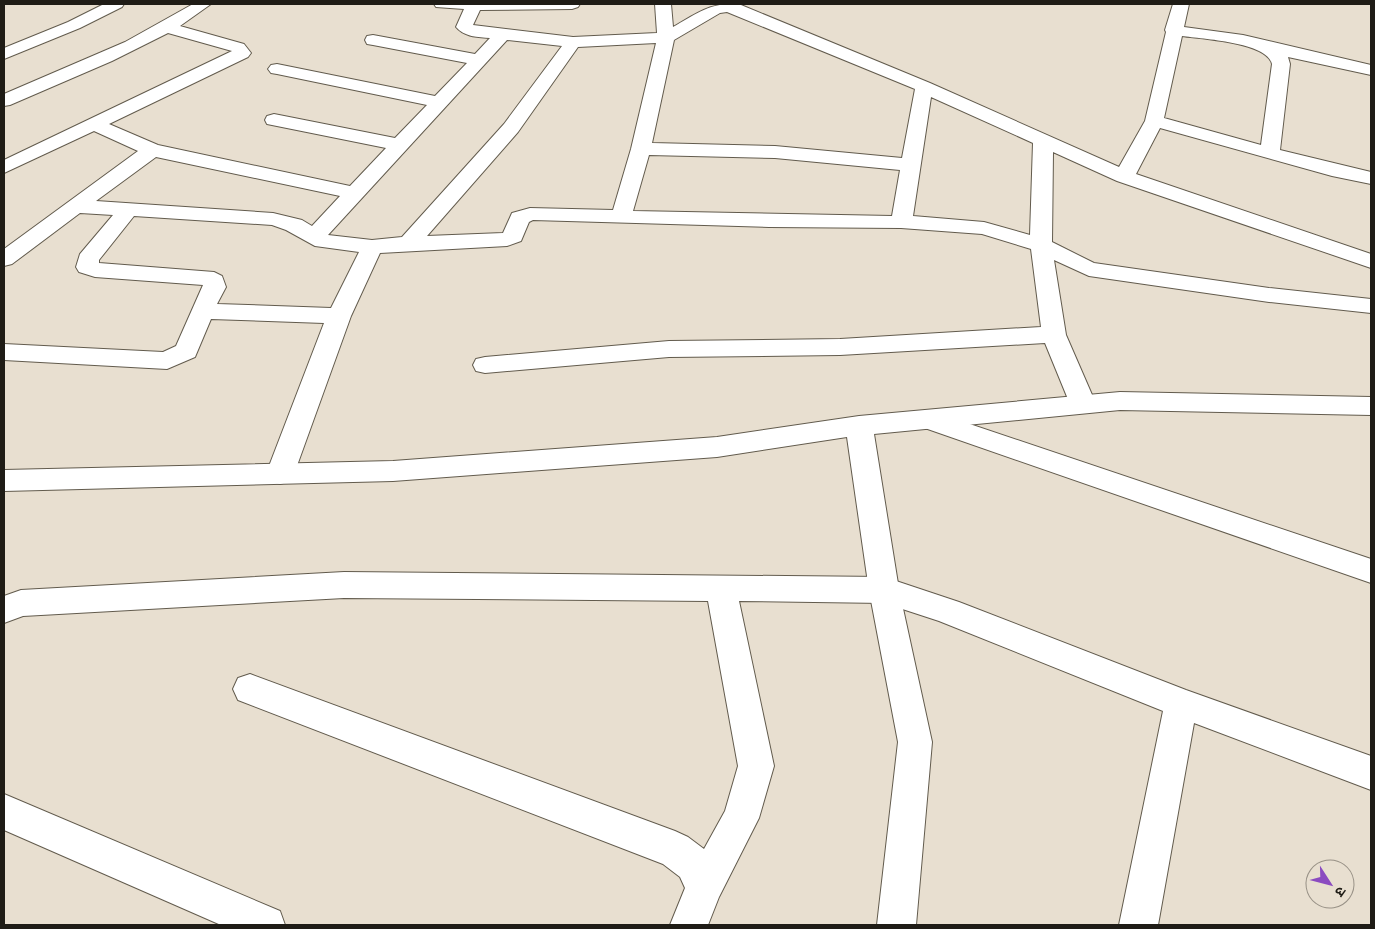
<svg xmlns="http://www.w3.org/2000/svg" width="1375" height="929" font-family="Signika,'Noto Sans Devanagari',sans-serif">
	<rect width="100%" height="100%" fill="#e8dfd0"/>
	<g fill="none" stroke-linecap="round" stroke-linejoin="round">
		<g stroke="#625b4d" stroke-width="2">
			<path id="minor" d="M104,4H124L122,7L80,28L4,59V48L68,22Z
				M193,4H211L180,26L244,44L251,53L248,57L109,124L158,145L350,186L386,148L267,124L265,120L267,116L274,114L395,138L427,105L277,74L271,73L268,69L271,65L277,64L435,96L467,63L373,45L367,44L365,40L367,36L373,35L475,54L490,38C478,37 464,37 456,27L464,9L436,7L434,4H580L578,7L572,9L480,10L473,25L573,37L657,33L655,4H671L673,27C696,14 714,0 741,5L930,83L1119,167L1145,121L1166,32L1165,30L1173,4H1189L1184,27L1243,35L1371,65V75L1288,57L1290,64L1280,150L1371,172V184L1332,176L1160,128L1136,174L1371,254V268L1117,181L1053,152L1052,242L1094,263L1269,288L1371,299V313L1269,302L1089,276L1054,260L1066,335L1096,404L1092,410L1083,413L1074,410L1070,404L1045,343L840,355L669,357L485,373L476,371L473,365L476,359L485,357L669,341L840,339L1041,327L1031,249L982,234L901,228L769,227L533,220L529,222L521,241L507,246L380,253L351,316L294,474L290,481L280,484L270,481L266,474L324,323L211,319L195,357L167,369L4,360V344L163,352L176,346L203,285L95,277L79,272L76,267L80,254L113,215L80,213L12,264L4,266V249L138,151L94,131L4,173V160L232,51L168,33L112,61L10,105L4,106V94L125,42ZM727,12L915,89L902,158L775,146L652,143L674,40L720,13ZM1182,36C1202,39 1267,42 1272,64L1261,145L1164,118ZM507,40L562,46L504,124L402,237L372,240L328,235ZM656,43L631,149L613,210L530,208L512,213L503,233L427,236L518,132L578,47ZM931,97L1033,143L1030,235L984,222L913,216ZM649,155L775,158L900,170L892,216L633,211ZM156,157L340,196L312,226L302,220L273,213L96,201ZM134,216L272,225L286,230L315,246L359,252L331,308L217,304L226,287L222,276L214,272L99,263V260Z
				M928,410L1371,559V583L919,426L915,419L919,412Z
				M344,572L884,577L959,602L1186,690L1371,756V790L1194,723L1158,925H1119L1163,711L939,621L884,603L739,601L774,766L759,818L719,897L708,925H670L685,888L680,877L663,864L238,700L233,689L238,678L250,674L675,831L688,837L704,849L725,811L738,766L708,601L344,598L23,616L4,623V596L21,590Z
				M4,794L280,911L285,925H221L4,830Z"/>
		</g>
		<g stroke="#625b4d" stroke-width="2">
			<path id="tertiary" d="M1120,392L1371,397V415L1120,410L874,434L899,590L932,742L916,925H877L898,742L869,590L847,437L717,457L393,481L4,491V470L393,461L717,437L859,416Z"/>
		</g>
		<use href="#minor" fill="#fff" fill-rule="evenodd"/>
		<use href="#tertiary" fill="#fff" fill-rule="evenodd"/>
	</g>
	<rect width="1375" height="929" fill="none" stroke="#1f1c16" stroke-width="10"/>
	<g transform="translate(1330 884) rotate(126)"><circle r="24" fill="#e8dfd0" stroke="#989186"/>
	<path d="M0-4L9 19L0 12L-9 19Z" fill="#8b4bc0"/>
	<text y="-8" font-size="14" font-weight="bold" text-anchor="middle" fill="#1f1c16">उ</text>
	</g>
</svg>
